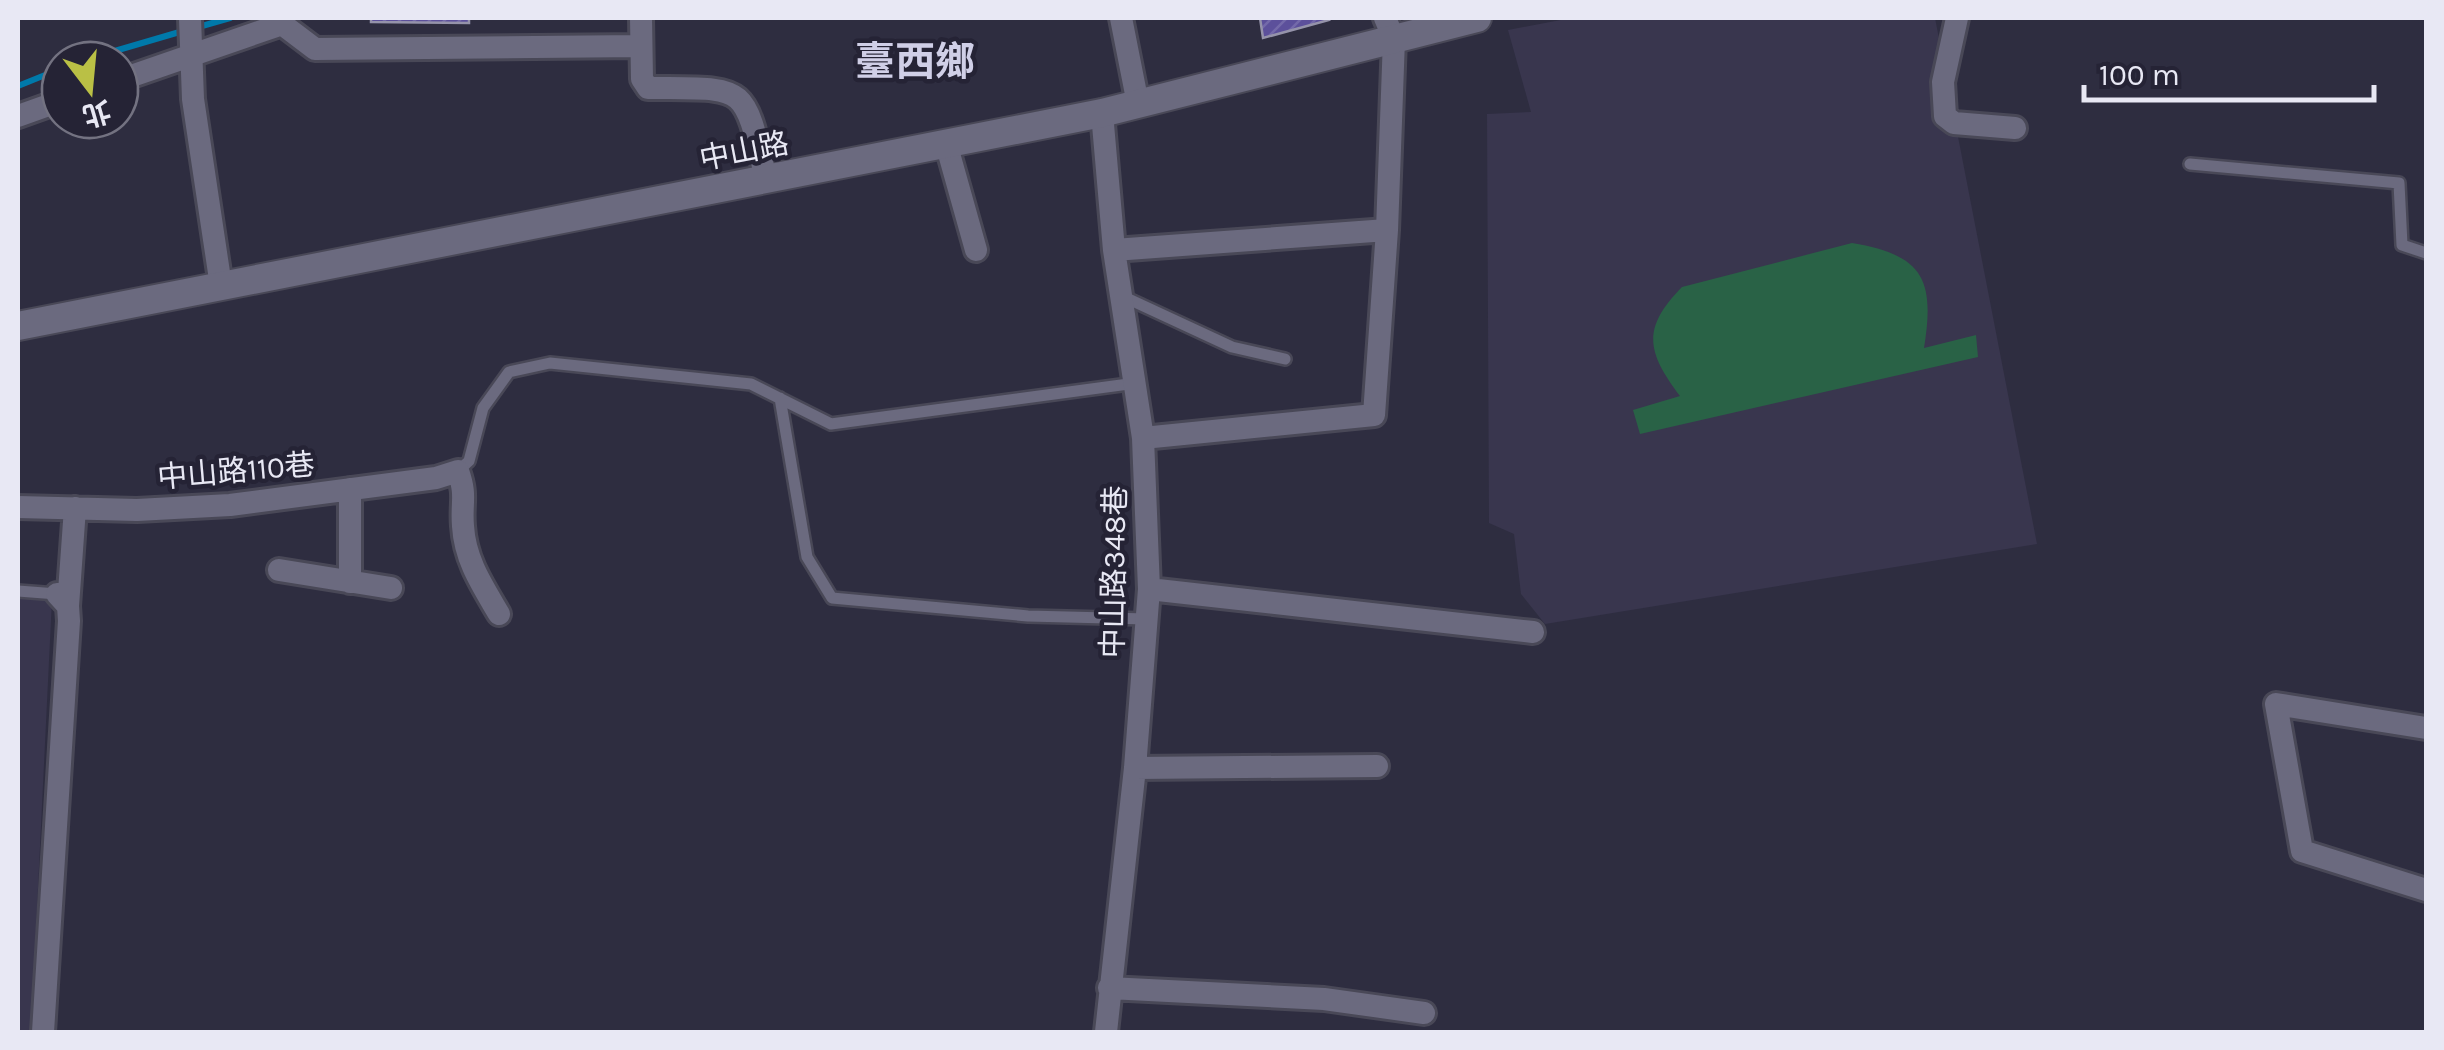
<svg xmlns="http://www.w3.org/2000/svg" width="2444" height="1050" font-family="Karla,'Noto Sans TC',sans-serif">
	<defs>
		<pattern id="building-hatch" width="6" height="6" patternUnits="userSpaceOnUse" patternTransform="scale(2.5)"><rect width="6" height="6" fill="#5c509b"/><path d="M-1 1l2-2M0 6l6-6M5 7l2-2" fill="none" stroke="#7369aa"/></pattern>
	</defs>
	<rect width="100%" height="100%" fill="#2e2d40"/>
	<path fill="#39364e" d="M1571,18H1935L2037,544L1545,624L1521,594L1514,534L1489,523L1487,114L1531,112L1508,30Z
		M18,596L52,599L31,1032H18Z"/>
	<path fill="#296246" d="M1852,243C1924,255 1935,280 1924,348L1976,335L1978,357L1640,434L1633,410L1680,396C1647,352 1641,329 1682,287Z"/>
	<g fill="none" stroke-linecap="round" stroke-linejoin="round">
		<path stroke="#0079aa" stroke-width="6" d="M195,28L230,18
			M84,60L183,31
			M18,86L60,69"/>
	</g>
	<path fill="url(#building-hatch)" stroke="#9593aa" stroke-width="2.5" d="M371,18H469V23L371,22Z
		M1260,18H1328L1329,20L1263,38Z"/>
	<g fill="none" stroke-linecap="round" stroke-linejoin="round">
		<g stroke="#494857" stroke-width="16">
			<path id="service" d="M2190,164L2399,183L2402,245L2426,253
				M1122,296L1232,347L1285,359
				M780,398L807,557L832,598L1028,616L1147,619
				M458,471L469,461L483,408L509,372L550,363L751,384L831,424L1136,383
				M18,591L57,594"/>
		</g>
		<g stroke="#494857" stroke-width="28">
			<path id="minor" d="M190,18L193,99L221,286
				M641,18L642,79L648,88C748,89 743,81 766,179
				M1121,18L1138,104
				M1957,18L1943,82L1945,116L1954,123L2015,128
				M120,80L282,24L315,49L640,46
				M1102,113L1114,250L1143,438L1149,589L1135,768L1106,1032
				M18,116L60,101
				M946,143L976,250
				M1114,250L1387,230
				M1143,438L1374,415L1387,230L1394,39L1385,18
				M18,507L137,510L230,505L436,478L458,471C467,496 461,502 463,526C465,560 482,585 499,614
				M279,570L391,588
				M350,582V489
				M1149,589L1533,632
				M68,606L75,508
				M2426,728L2276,704L2302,851L2426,890
				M1135,768L1377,766
				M1109,988L1324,999L1424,1013
				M43,1032L69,621L68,606L57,594"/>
		</g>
		<g stroke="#494857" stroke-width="32">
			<path id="tertiary" d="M18,326L1102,113L1477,18"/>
		</g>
		<use href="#service" stroke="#6b6a7f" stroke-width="11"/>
		<use href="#minor" stroke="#6b6a7f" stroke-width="22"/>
		<use href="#tertiary" stroke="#6b6a7f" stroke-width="28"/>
	</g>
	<g text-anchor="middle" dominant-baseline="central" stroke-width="9" stroke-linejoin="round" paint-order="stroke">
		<g font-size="30" fill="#e8e8f4" stroke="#252335">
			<text transform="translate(744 151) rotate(-11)">中山路</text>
			<text transform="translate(236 471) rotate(-5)">中山路110巷</text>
			<text transform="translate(1114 572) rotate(-89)">中山路348巷</text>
		</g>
		<g font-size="40" font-weight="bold" fill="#d0cfe7" stroke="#252335">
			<text x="915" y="61">臺西鄉</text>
		</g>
	</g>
	<rect width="2444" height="1050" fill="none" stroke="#e8e8f4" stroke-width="40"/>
	<g transform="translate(90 90) rotate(164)"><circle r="48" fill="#252335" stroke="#737281" stroke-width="2.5"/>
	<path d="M0-8L18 38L0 25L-18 38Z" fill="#bac045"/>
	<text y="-15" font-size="28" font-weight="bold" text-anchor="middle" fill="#e8e8f4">北</text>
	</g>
	<path d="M2084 85v15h290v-15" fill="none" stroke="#e8e8f4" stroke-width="5"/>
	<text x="2099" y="85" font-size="30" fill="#e8e8f4" stroke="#252335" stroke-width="8" paint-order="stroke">100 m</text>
</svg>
